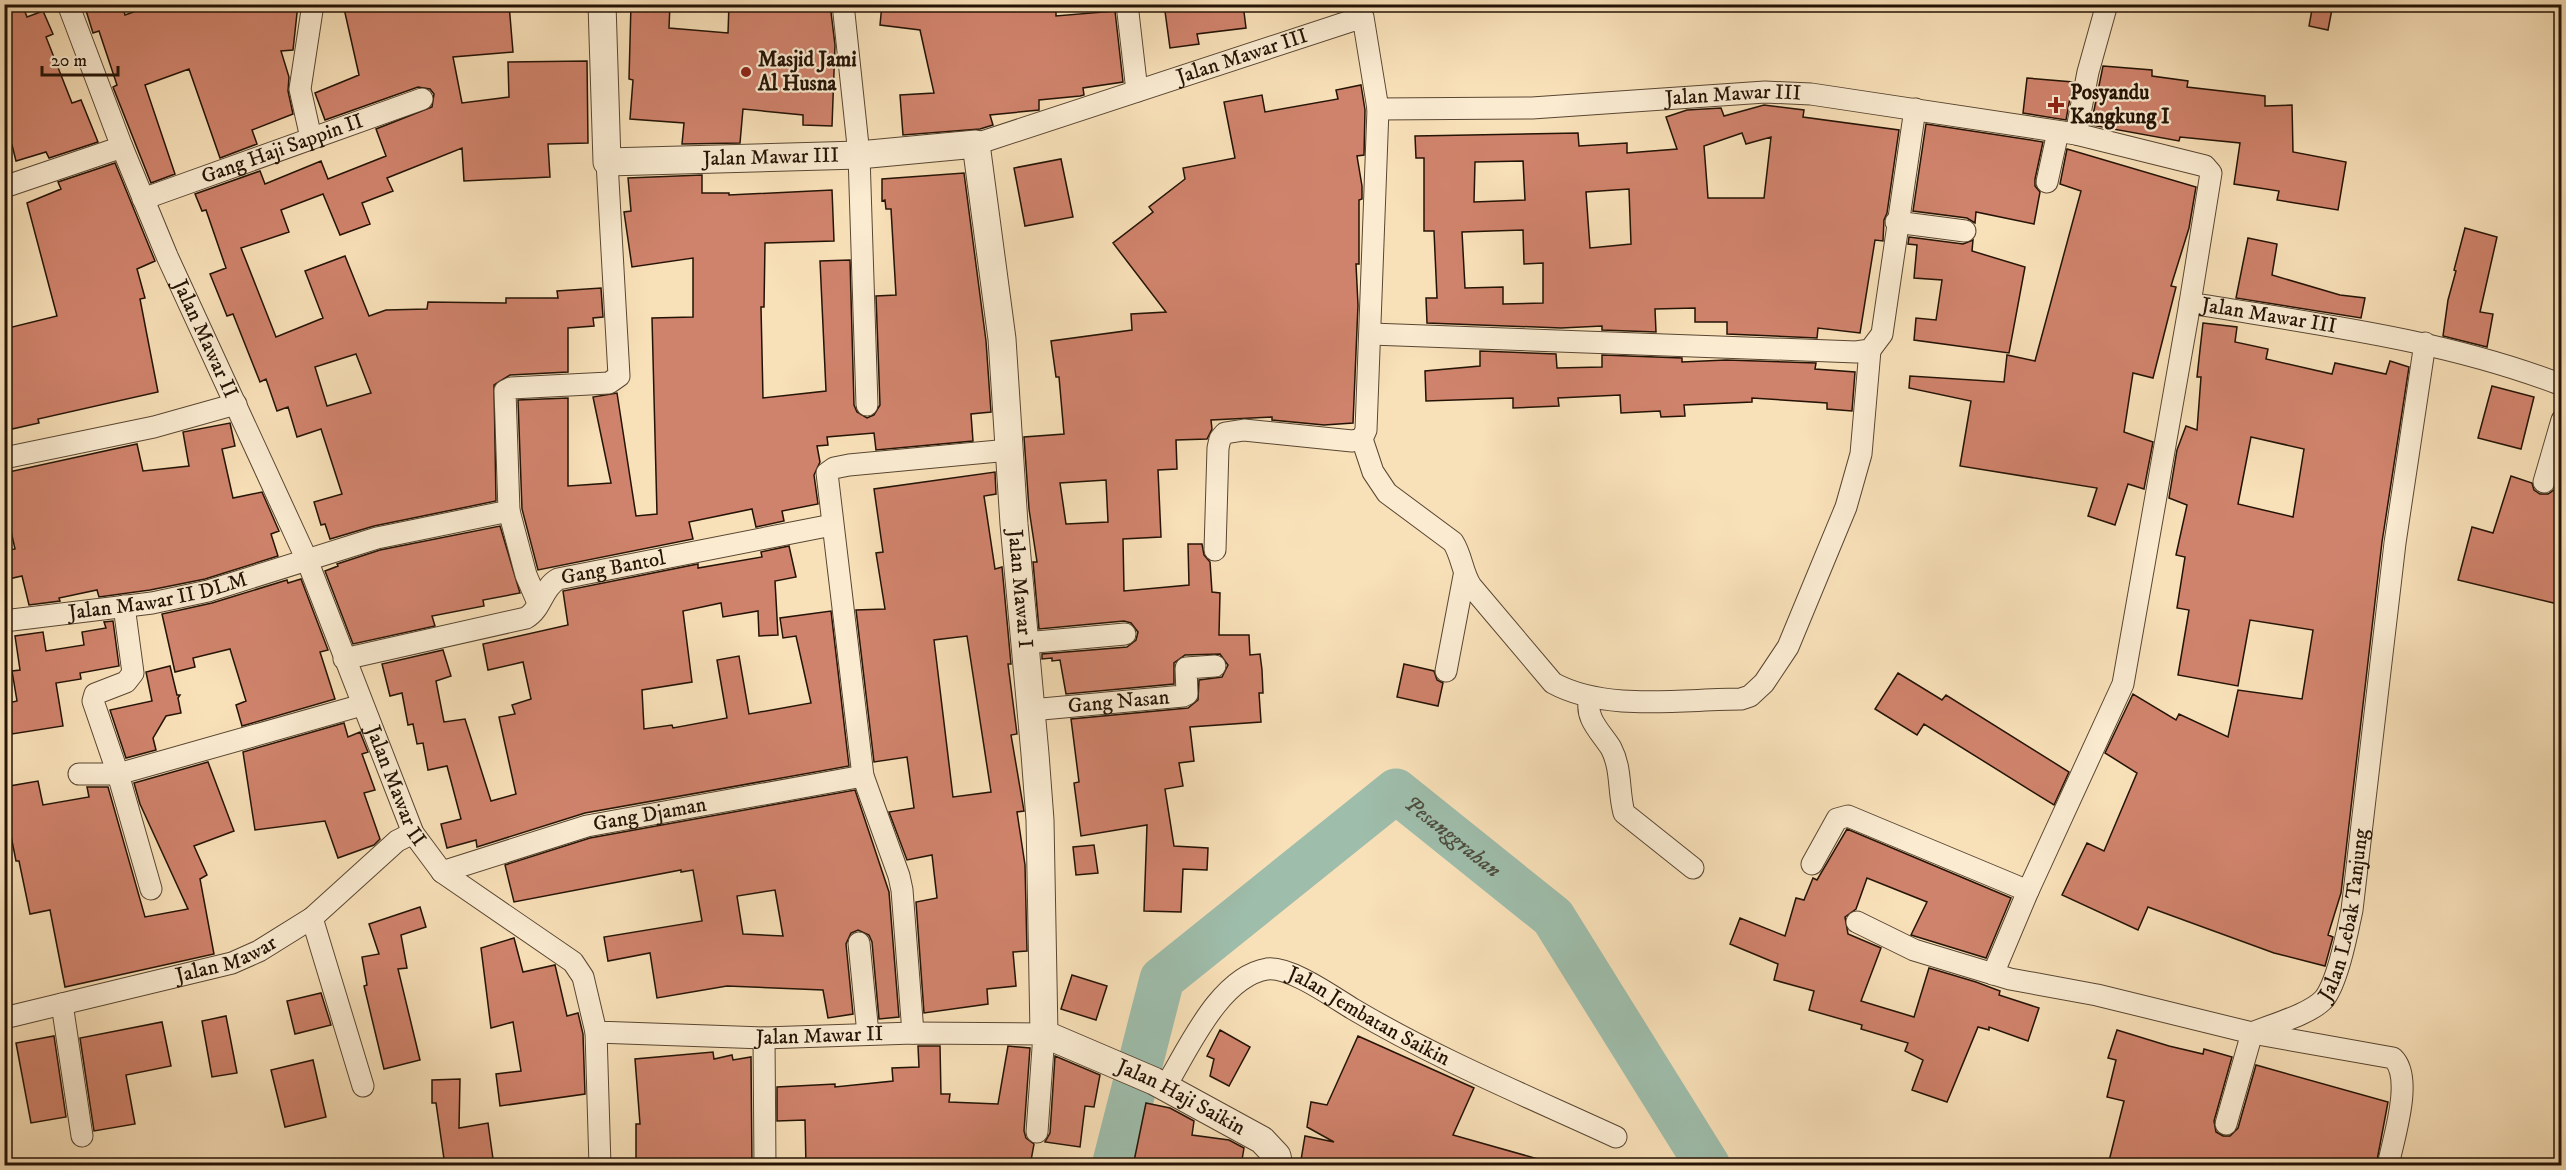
<svg xmlns="http://www.w3.org/2000/svg" width="2566" height="1170" font-family="'IM FELL DW Pica',serif">
	<rect width="100%" height="100%" fill="#f8e0b8"/>
	<filter id="stains"><feTurbulence type="fractalNoise" baseFrequency=".00333" numOctaves="4"/><feColorMatrix values="0 0 0 0 .2 0 0 0 0 .09 0 0 0 0 .02 0 0 0 .5 -.17"/></filter>
	<radialGradient id="worn" r=".72"><stop offset=".6" stop-color="#630" stop-opacity="0"/><stop offset="1" stop-color="#630" stop-opacity=".3"/></radialGradient>
	<g fill="none" stroke-linecap="round" stroke-linejoin="round">
		<path stroke="#9ebdab" stroke-width="45" id="s1" d="M1114,1166L1162,979L1396,791L1553,917L1708,1166"/>
	</g>
	<path fill="#d0836c" stroke="#241305" stroke-width="1.5" fill-rule="evenodd" d="M4,4H22L27,17L43,11L53,34L46,37L72,103L81,100L98,142L49,158L46,152L16,161L12,145L4,147Z
		M84,4H122L125,15L156,4H298L293,50L281,51L289,77L288,91L293,114L252,130L257,144L220,158L189,69L145,85L175,174L151,183L113,87L117,85L99,31L93,33Z
		M343,4H509L513,52L453,57L462,103L509,97L508,62L587,61L588,143L548,144L550,177L464,181L462,148L387,178L393,191L362,203L370,224L340,235L323,194L281,210L289,232L241,248L276,337L323,318L305,271L345,256L369,316L386,310L427,309L428,302L506,303V298H558L557,291L601,288L603,317L593,318L594,326L568,328V372L510,375L494,385L496,501L374,526L330,539L325,524L321,525L314,502L342,494L321,429L297,437L288,407L277,411L266,379L260,382L233,314L227,316L210,274L226,268L206,210L202,211L195,194L260,171L265,184L321,161L328,179L386,156L376,129L432,107L434,94L430,89L418,87L325,120L315,93L359,75ZM356,354L371,393L327,406L315,367Z
		M631,4H670L669,28L728,33L729,4H830L835,45L832,126L803,125V115L743,109L740,143L682,144L684,123L630,119L633,80L629,79Z
		M882,4H1056V16L1115,11L1123,82L1083,88L1084,95L1080,96L1039,100V110L990,115L993,125L980,129L903,135L900,95L934,93L920,30L880,25Z
		M1164,4H1243L1246,28L1197,34L1199,44L1170,48Z
		M2313,4H2333L2328,30L2309,26Z
		M2103,66L2152,70V76L2188,81L2187,87L2265,96V106L2292,105L2293,152L2346,162L2338,210L2277,200L2279,191L2234,184L2240,143L2180,137L2179,141L2091,125Z
		M2027,78L2073,82L2066,120L2023,113Z
		M1361,85L1365,110L1364,155L1357,156L1362,186V199L1359,200V264H1356L1358,305L1353,423L1324,425L1272,420V417L1211,420L1212,429L1207,439L1176,440L1177,469L1158,470L1161,537L1123,539L1124,591L1189,585L1188,544H1202L1204,555L1210,562L1212,592L1220,593L1219,635H1249L1250,655L1260,654L1262,670L1263,693H1259L1261,722L1190,727L1194,761L1179,763L1183,786L1165,789L1174,846L1208,848L1207,870L1183,869L1181,912L1144,911L1147,825L1081,836L1074,783L1079,782L1071,719L1188,708L1198,700L1199,680L1222,677L1228,665L1220,654L1185,655L1174,663V684L1066,694L1060,660L1052,661V658L1042,659V654L1127,647L1136,640L1138,632L1131,623L1124,621L1039,629L1033,562H1037L1029,509L1024,437L1064,434L1059,377H1056L1051,341L1132,330L1131,314L1166,312L1113,243L1153,212L1149,207L1185,179L1183,168L1235,158L1224,102L1262,95L1265,112L1338,99L1336,90ZM1106,480L1108,522L1066,524L1060,483Z
		M1764,105L1804,110L1803,117L1899,130L1887,213L1884,220L1883,241L1875,240L1860,333L1818,328L1817,338L1727,334V322H1695V308L1655,309L1656,332L1602,330V326L1561,328L1427,323L1426,298H1437L1434,231H1424V158H1416L1415,136L1578,133L1579,146L1627,143V153L1677,149L1666,117L1687,110L1721,108L1724,116ZM1742,133L1746,144L1771,137L1764,198H1708L1704,146ZM1523,161L1525,200L1474,202L1475,162ZM1629,189L1631,244L1590,248L1586,192ZM1523,230L1524,264L1543,263V303L1503,304V287L1465,288L1462,232Z
		M1926,124L2043,142L2035,179V186L2040,192L2034,224L1976,212L1975,223L1967,218L1913,211Z
		M2067,149L2196,187L2189,228L2171,286L2176,287L2153,378L2133,373L2124,432L2153,442L2144,489L2128,484L2115,525L2088,516L2097,488L1960,466L1971,401L1909,388L1910,376L2004,382L2007,355L2035,361L2081,191L2060,184Z
		M1061,159L1073,217L1025,226L1014,168Z
		M115,163L155,261L137,269L145,298L140,299L158,392L38,419L39,423L12,429L4,397V329L57,316L27,203L61,189L58,182Z
		M964,173L986,341L991,412L971,414L973,441L876,450L874,433L827,437L828,445L817,446L820,462L814,475L818,504L782,511L784,521L756,527L752,509L689,522L693,539L538,570L522,509L518,400L568,398V486L611,483L593,397L617,393L636,516L657,514L652,318L693,317V258L632,267L624,212L631,211L628,178L702,175V193H729V195L832,190L834,241L765,243L764,307H761L763,398L826,391L820,261L850,260L854,405L857,412L867,418L874,415L880,405L876,296L896,295L891,209H886L885,200L882,201V179Z
		M2465,228L2497,237L2480,312L2493,314L2487,347L2443,336L2448,300L2456,271L2454,270Z
		M1909,237L1963,244L1973,240L1972,251L2025,267L2009,353L1914,340L1916,318L1936,320L1942,280L1914,278L1917,245L1908,244Z
		M2248,238L2277,244L2272,275L2340,295L2365,298L2361,318L2236,298Z
		M2203,323L2237,327L2235,342L2268,349L2266,359L2332,374L2335,363L2386,374L2390,361L2409,367L2382,542L2341,893L2328,935L2333,937L2325,966L2274,953L2148,907L2138,930L2062,895L2087,843L2104,851L2137,773L2105,753L2133,694L2176,720L2179,714L2228,737L2238,690L2302,699L2313,630L2250,620L2238,686L2178,675L2189,610L2177,608L2185,557L2176,555L2187,505L2169,498L2177,450L2186,426L2197,430L2201,377H2197ZM2251,437L2304,449L2293,517L2238,504Z
		M1480,351L1556,354L1557,368L1602,367V355L1682,358V362L1726,360L1816,363L1815,369L1855,372L1852,411L1827,409V403L1752,398V402L1684,405L1685,416L1661,417L1660,411L1621,413L1620,395L1558,398L1559,406L1513,408V398L1426,401L1425,371L1480,366Z
		M2492,386L2534,397L2521,449L2478,438Z
		M230,423L235,446L222,449L233,498L262,492L279,531L271,534L278,556L205,579L150,590L99,597L97,590L59,598L60,601L29,605L22,576L4,580V551L15,549L6,509L9,508L4,473L137,444L143,471L189,466L183,432Z
		M995,472L996,494L984,496L995,569L1002,567L1011,664H1008L1017,734L1011,735L1024,811L1017,812L1025,865L1027,951L1013,952L1016,986L987,989L988,1004L924,1013L916,902L937,898L932,855L907,860L889,812L914,808L907,757L874,762L856,610L885,609L876,553L883,552L874,489ZM967,636L991,792L953,797L934,640Z
		M2511,476L2532,483L2534,490L2540,494H2548L2554,490L2562,492V605L2458,580L2472,527L2493,533Z
		M500,526L520,593L483,600L484,606L432,616L435,626L353,644L325,571L338,566L337,564L380,550Z
		M789,546L796,577L775,581L778,635L759,636L758,611L723,617L721,603L683,611L692,682L642,690L644,729L672,725L673,728L727,718L717,660L739,656L749,714L811,703L796,636L783,638L780,618L831,611L849,766L585,813L477,847L476,840L447,848L441,824L461,819L447,766L428,770L423,743L417,744L413,724L408,725L402,693L390,696L382,664L443,650L451,676L436,681L444,722L465,719L491,801L516,794L499,717L515,714L512,705L531,699L523,662L488,670L483,644L568,625L563,591L698,564V568L762,557L761,552Z
		M301,579L328,650L320,652L335,699L242,726L236,705L246,701L230,649L193,658L195,667L175,672L162,614L212,603L287,580L288,583Z
		M113,621L119,666L80,673L81,679L56,683L63,726L12,734L8,703L17,701L12,671L20,670L15,636L43,632L46,651L84,645L82,632L106,628L104,622Z
		M1404,664L1434,671L1437,680L1443,683L1438,706L1397,697Z
		M170,666L177,695H180L178,698L181,713L166,716L153,738L156,750L126,758L110,710L152,701L146,672Z
		M1898,673L1942,700L1946,695L2069,772L2054,805L1924,724L1917,735L1875,709Z
		M344,723L348,737L360,732L368,752L362,754L375,790L364,793L380,839L374,845L338,858L325,821L255,830L243,752Z
		M208,762L234,831L194,846L207,875L200,879L214,954L65,987L50,910L30,914L19,861H16L4,801V787L38,781L43,805L89,797L87,787H108L145,917L188,909L140,804L134,783Z
		M855,790L889,892L899,1017L879,1019L872,942L869,935L858,930L851,933L846,944L853,1014L828,1018L823,990L727,986L657,998L650,953L608,961L604,937L702,921L693,870L681,872V870L514,902L505,865L590,838ZM775,890L783,936L743,934L737,896Z
		M1847,829L2011,898L1986,958L1911,935L1927,902L1867,878L1856,909L1845,917L1848,934L1881,948L1861,1001L1914,1017L1929,968L1976,982L2000,991L1999,995L2039,1008L2028,1041L1989,1027V1030L1978,1027L1947,1102L1912,1090L1923,1060L1905,1051L1908,1043L1861,1029L1862,1025L1809,1010L1814,991L1774,980L1778,964L1730,944L1740,918L1785,936L1796,898L1804,900L1813,878L1817,880Z
		M1094,845L1098,873L1076,875L1073,847Z
		M420,907L426,927L401,935L407,968L398,969L420,1060L384,1069L364,986L367,985L362,957L379,954L369,924Z
		M514,938L523,972L555,965L567,1016L578,1013L583,1034L585,1094L500,1106L496,1074L521,1071L513,1022L491,1028L481,948Z
		M1072,975L1107,986L1096,1020L1061,1009Z
		M321,993L331,1025L295,1034L287,1001Z
		M226,1016L237,1073L212,1077L202,1021Z
		M162,1022L171,1066L126,1075L135,1124L94,1131L80,1038Z
		M1220,1030L1250,1047L1229,1086L1210,1076L1214,1059L1207,1056Z
		M2117,1030L2169,1046L2203,1054L2204,1049L2232,1057L2214,1121L2216,1132L2223,1136H2230L2238,1128L2256,1065L2388,1102L2376,1166H2127L2109,1161L2124,1101L2107,1097L2116,1060L2108,1058Z
		M54,1036L66,1117L31,1123L16,1043Z
		M1358,1036L1474,1088L1453,1135L1538,1159L1537,1166H1300L1305,1136L1334,1142L1307,1127L1311,1102L1327,1105Z
		M918,1046H940L941,1094H950L949,1102L998,1104L1008,1046L1030,1048L1024,1131L1026,1138L1034,1144L1030,1166H806L805,1120L777,1121V1087L835,1084V1087L893,1081L892,1068L919,1067Z
		M713,1052L714,1059L732,1055L733,1060L751,1057L752,1166H636V1124H640L635,1059Z
		M1055,1056L1100,1075L1094,1107L1085,1106L1080,1147L1045,1142L1050,1133Z
		M313,1060L326,1117L285,1127L271,1070Z
		M460,1079L459,1128L488,1123L494,1166H445L436,1103H432V1080Z
		M1146,1103L1170,1108L1194,1121L1192,1135L1229,1140L1244,1148L1241,1166H1133Z"/>
	<g fill="none" stroke-linecap="round" stroke-linejoin="round">
		<g stroke="#594632" stroke-width="23">
			<g id="minor">
				<path id="s2" d="M68,4L122,147L167,256L307,560L413,833L442,872L573,962L583,977L596,1032L764,1038L913,1033L1044,1034L1037,1132"/>
				<path d="M843,4L859,155L867,405"/>
				<path d="M1127,4L1137,91"/>
				<path d="M1378,109L1366,430L1362,439L1373,472L1387,493L1453,542C1462,556 1462,572 1471,586L1553,683C1606,712 1682,699 1741,699L1750,696L1764,683L1788,647L1846,507L1861,454L1870,350"/>
				<path d="M2076,134L2088,72L2107,4"/>
				<path d="M311,138L300,89L313,4"/>
				<path id="s3" d="M976,144L1363,17L1378,109L1532,108L1765,92L1811,94L2076,134L2205,166L2211,173L2190,303C2315,324 2443,339 2562,385"/>
				<path d="M2047,182L2058,132"/>
				<path d="M4,187L122,147"/>
				<path id="s4" d="M143,199L422,99"/>
				<path d="M1896,222L1965,231"/>
				<path d="M1371,334L1856,352L1870,350L1882,334L1915,109"/>
				<path d="M9,457L154,427L236,404"/>
				<path d="M2544,482L2562,420"/>
				<path d="M509,511L526,575L538,603"/>
				<path d="M1215,550L1218,448L1220,439L1225,433L1244,430L1352,441L1362,439"/>
				<path d="M124,606L133,673L126,682L95,694L93,701L118,774L151,889"/>
				<path id="s5" d="M4,621L152,603L208,591L377,538L509,511L505,391L511,388L609,383L619,376L607,162"/>
				<path d="M1025,643L1125,634"/>
				<path id="s6" d="M344,659L526,618C542,609 542,588 558,579L832,525"/>
				<path d="M1446,671L1464,576"/>
				<path d="M1590,698C1584,718 1601,732 1611,748C1622,769 1618,791 1624,813L1693,868"/>
				<path id="s7" d="M1031,710L1183,696L1187,694L1186,668L1215,666"/>
				<path d="M79,774H118L362,705"/>
				<path d="M1812,864L1837,819L1848,816L2028,891L2123,684L2190,303"/>
				<path id="s8" d="M442,872L587,826L863,776"/>
				<path d="M312,918L363,1086"/>
				<path d="M1857,922L1914,950L2010,979L2097,995L2252,1033L2393,1058C2414,1078 2393,1139 2388,1166"/>
				<path d="M859,943L868,1034"/>
				<path d="M1993,974L2028,891"/>
				<path d="M62,1004L82,1136"/>
				<path id="s9" d="M4,1018L232,963L259,951L312,918L397,841L413,833"/>
				<path d="M596,1032L600,1166"/>
				<path d="M913,1033L902,890L899,876L863,776L827,473L834,468L849,465L1009,450"/>
				<path id="s10" d="M2252,1033C2271,1025 2311,1014 2324,999C2338,981 2347,933 2352,910L2395,543L2425,343"/>
				<path d="M764,1038L765,1166"/>
				<path id="s11" d="M1165,1087C1188,1050 1219,977 1267,969C1290,966 1333,997 1353,1009C1437,1059 1527,1096 1616,1137"/>
				<path d="M2226,1124L2252,1033"/>
			</g>
		</g>
		<g stroke="#594632" stroke-width="29">
			<g id="tertiary">
				<path id="s12" d="M602,4L607,162L859,155L976,144L1002,339L1014,524L1035,754L1040,820L1044,1034L1154,1081L1262,1140L1277,1156L1279,1166"/>
			</g>
		</g>
		<use href="#minor" stroke="#faebd1" stroke-width="21"/>
		<use href="#tertiary" stroke="#faebd1" stroke-width="27"/>
	</g>
	<g fill="#8f2418" stroke="#faebd1" stroke-width="2">
		<circle cx="746" cy="72" r="6"/>
		<path d="M2053 96h6v6h6v6h-6v6h-6v-6h-6v-6h6z"/>
	</g>
	<g text-anchor="middle" dominant-baseline="central" stroke-width="4.5" stroke-linejoin="round" paint-order="stroke">
		<g font-size="21" fill="#241305" stroke="#faebd1">
			<text stroke="none"><textPath href="#s3" startOffset="280">Jalan Mawar III</textPath></text>
			<text stroke="none"><textPath href="#s3" startOffset="856">Jalan Mawar III</textPath></text>
			<text stroke="none"><textPath href="#s4" startOffset="148">Gang Haji Sappin II</textPath></text>
			<text stroke="none"><textPath href="#s12" startOffset="322">Jalan Mawar III</textPath></text>
			<text stroke="none"><textPath href="#s3" startOffset="1556">Jalan Mawar III</textPath></text>
			<text stroke="none"><textPath href="#s2" startOffset="362">Jalan Mawar II</textPath></text>
			<text stroke="none"><textPath href="#s6" startOffset="294">Gang Bantol</textPath></text>
			<text stroke="none"><textPath href="#s12" startOffset="975">Jalan Mawar I</textPath></text>
			<text stroke="none"><textPath href="#s5" startOffset="156">Jalan Mawar II DLM</textPath></text>
			<text stroke="none"><textPath href="#s7" startOffset="88">Gang Nasan</textPath></text>
			<text stroke="none"><textPath href="#s2" startOffset="848">Jalan Mawar II</textPath></text>
			<text stroke="none"><textPath href="#s8" startOffset="216">Gang Djaman</textPath></text>
			<text stroke="none"><textPath href="#s10" startOffset="168">Jalan Lebak Tanjung</textPath></text>
			<text stroke="none"><textPath href="#s9" startOffset="230">Jalan Mawar</textPath></text>
			<text stroke="none"><textPath href="#s11" startOffset="274">Jalan Jembatan Saikin</textPath></text>
			<text stroke="none"><textPath href="#s2" startOffset="1404">Jalan Mawar II</textPath></text>
			<text stroke="none"><textPath href="#s12" startOffset="1572">Jalan Haji Saikin</textPath></text>
		</g>
		<g font-size="21" font-weight="bold" fill="#241305" stroke="#faebd1" text-anchor="start">
			<text x="758" y="60">Masjid Jami<tspan x="758" dy="24">Al Husna</tspan></text>
			<text x="2070" y="93">Posyandu<tspan x="2070" dy="24">Kangkung I</tspan></text>
		</g>
		<g font-size="22" font-style="italic" fill="#4f4e3f" stroke="#faebd1">
			<text stroke="none"><textPath href="#s1" startOffset="566">Pesanggrahan</textPath></text>
		</g>
	</g>
	<rect width="2566" height="1170" fill="none" stroke="#f8e0b8" stroke-width="24"/>
	<rect x="6" y="6" width="2554" height="1158" fill="none" stroke="#241305" stroke-width="3"/>
	<rect x="12" y="12" width="2542" height="1146" fill="none" stroke="#241305" stroke-width="1.5"/>
	<path d="M42 66v9h76v-9" fill="none" stroke="#241305" stroke-width="3"/>
	<text x="51" y="66" font-size="18" fill="#241305" stroke="#faebd1" stroke-width="4.5" paint-order="stroke">20 m</text>
	<rect width="100%" height="100%" filter="url(#stains)"/>
	<rect width="100%" height="100%" fill="url(#worn)"/>
</svg>
